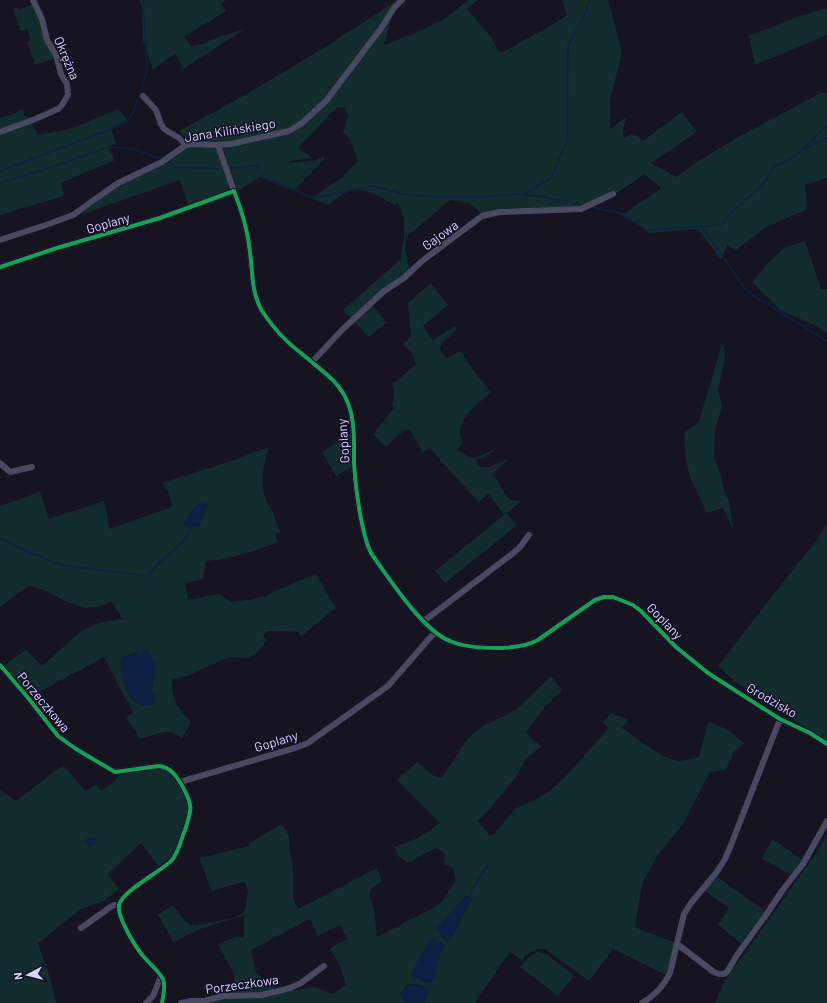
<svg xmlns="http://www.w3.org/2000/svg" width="827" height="1003" font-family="Barlow,sans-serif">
	<rect width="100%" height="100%" fill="#161421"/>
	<path fill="#132c2d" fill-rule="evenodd" d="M140,0H226L221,4L226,11L199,28L184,36L191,46L203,44L212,39L245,29L183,69L176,54L153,69L143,41L142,7Z
		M469,0H478L467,9L491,37L499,52L505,51L560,20L567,15L562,0H608L622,53L610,100V129L626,117L623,131L624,138L632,133L638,136L643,141L682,112L697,132L651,163L676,177C721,144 772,119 821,93H827V178L805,185L807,209L763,229L735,251L728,244L721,260L698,229L649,233L636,223L620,215L628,211L661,188L644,174C628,186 591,212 572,212V208L483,214L468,203L450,200L406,237L405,249L410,271L370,303L387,322L369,337L343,310L402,258L401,254L404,239V218L398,203L395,205C380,198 364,185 347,192C340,195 334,201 328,205L312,198L341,178L358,161L350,139L343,132L348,116L345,108L337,107L298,148L313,158L291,161V163L316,160L323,157L325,159L293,191L260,177L238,191L221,143C213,140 197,142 188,142L179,131C254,91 326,48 396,1L384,45L413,34L444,19Z
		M33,4L55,58L35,65L27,42L31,40L27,29L21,31L13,9L17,7L19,10Z
		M827,8V35L755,65L749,36L797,17Z
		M23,109L25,116L31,118L0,131V118L11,115Z
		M118,109L127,120L111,128L116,143L108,147L115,160L61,183L64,196L0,215V134L32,123L38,135L70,129Z
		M191,147H211L216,149L230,186L227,191L188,205L180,180L80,215L119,185L166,164L185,149Z
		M805,241L821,289H827V333L814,325L780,310L752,282L767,264L784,248Z
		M431,283L448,305L423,326L433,340L455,326L457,330L442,343L440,350L447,358L461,351L476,374L491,392C480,402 459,417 460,434C461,437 462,441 463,443L457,450L471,458L478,457L492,450L493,452L477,461V464L479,467H489L509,459L492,474C500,481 503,495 511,500C513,501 518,501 520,502L507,513L516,526L445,583L435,571L504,515L489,493L479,502L440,460L430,447L423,453L410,429L403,431L386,447L373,434L394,408L392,406C394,398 396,393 392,385L416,364L412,353L403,344L411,337L408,303Z
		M722,344L724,347L725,357L718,390L722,406L715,430L714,457L721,475L724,491L729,500L733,530L723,508L707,513L690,477L686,460L684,433L699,421Z
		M349,435H351L352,467L336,476L322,452Z
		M269,447C263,463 258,495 271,508L280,532L275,534L278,542C255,551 231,559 206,561L203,579L185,583L188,600L219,594L232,602L253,599L268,595L270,593L316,574L331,600L336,607L302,636L298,632L267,631L263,635L267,641L256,653L248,658L230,657L189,675L172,680C171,698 179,710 191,722L182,738L172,732H164L139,739L136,731L125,718L133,713L104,657L32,696L27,694L6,669V665L8,662L26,650L42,666L80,632L98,623L123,619L111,601C107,603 101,606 97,607C71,612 52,588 28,586L0,607V506L40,492L49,519L104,501L107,514L109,529L169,508L172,505L168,492L162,483L228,462ZM134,653H138L139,655L155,662V673L152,690L155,695L125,686L121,659L123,657Z
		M827,524V742L734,681L718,666L783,582L815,543Z
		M551,676L562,690L544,708L526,732L532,739L541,746L525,760L516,777L489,810L478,821L490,836L493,835L515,809L532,801L547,793L565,777L609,728L603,722L611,713L628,720L622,728C636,737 664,761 680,761C686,760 693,758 699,757L708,722L726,729L744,743L734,752L726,770L710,772L683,824L657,856L642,884L635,927L675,943L666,975L613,949L589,981L545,949C535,948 529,952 522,960L510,952L475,1002L477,1003H424L429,990C424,986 414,983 407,985L400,994L405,1003H207L220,996L218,992L235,983L234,974L218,944L236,937L244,938V915L197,930L173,942L158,914L173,905L186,922L195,926L233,918L238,916L245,910L248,892L245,882L235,884L212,891L199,858L250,846L249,843L282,824L289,836V848L293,867V897L298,909L377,868L382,881L371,889L369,894L374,909L377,937L440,904L456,881L453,868L444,865L445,854L437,848L426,853L410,863L399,857L394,847L418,838L440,823L397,780L417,762L434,776L442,778L467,740L476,731L483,726L516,710ZM466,896L472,898L450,941L436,929ZM310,919L318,936L340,925L347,939L330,948C335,958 347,977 345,986L333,994L318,988L313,987L296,990L276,989L256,972L251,950ZM445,945L440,954L433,981L430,983L414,978L411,975L420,957Z
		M63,765L85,791L96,784L101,791L115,781L120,774C131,772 155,766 165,770C171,772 175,778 178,783C182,789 187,798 188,805C190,813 177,848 173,855C169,860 164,863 159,867L141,843L108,874L119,889L104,901L81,909L38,943C44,963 53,982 56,1003H0V790L16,801Z
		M827,834V1003H715L726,978L730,974L817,852Z
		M772,839L803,860L791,875L762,859Z
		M716,876L765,911L741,943L718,925L729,908L705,891Z
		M537,952L546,954L574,975L558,996L520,967L528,958Z"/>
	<path fill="#0d2144" d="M200,503L208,504L199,527L185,526L184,524C187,515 193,509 200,503Z
		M146,651L150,652L155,662V673L152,690L156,701L154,704L143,706C139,704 135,702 132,699C126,692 116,664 123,657L138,652L140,655L142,652Z
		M91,837H95L97,839L96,843L89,847L84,840Z
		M465,897L472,898L450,941C443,940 439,935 436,929Z
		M433,938L445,945L440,954L433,981L430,983L414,978L411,975C417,965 424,944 433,938Z
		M409,984L427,988L429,990L424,1003H405L400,994Z"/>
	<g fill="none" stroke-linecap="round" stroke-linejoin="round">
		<path stroke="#0d2144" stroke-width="1.5" d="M580,24L584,17L590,0
			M802,150L827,138
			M169,162L177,167L221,169
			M230,168L257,166L259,169
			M0,171L106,131L127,121L133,113L142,89L147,69L143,0
			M263,175L266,178L310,197H319L372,186L403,194L436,197H480L515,194L538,196L579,204
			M0,183L40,171L109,147L133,149L160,158
			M523,195L551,178L567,140L568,45L575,33V30
			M591,207L620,213L647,230L721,225L732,212L764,183L775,166L794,157L827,126
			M701,226L744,287L748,292L827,341
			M0,538L26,551L61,565L148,576C151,572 154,567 158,564C169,553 187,542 191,527
			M469,897L474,886L488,865"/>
		<path stroke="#4a4962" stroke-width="6" d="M143,96L156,110L161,124L164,129L179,138L186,145
			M0,132L33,120L58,109L62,105L68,95L67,84L61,74L56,55L47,40L42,19L33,0
			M218,145L234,191
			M0,240L46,225L73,215L118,183L162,162L186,145L192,144L218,145L231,144L289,131L302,123L326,101L382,27L394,8L402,0
			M0,267L57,248L160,218L234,191C242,211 248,231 250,252C253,274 251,291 262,311C272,326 286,342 301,353C319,369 341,381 349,406C355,423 354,444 354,463C356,491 359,519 368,546L371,553C388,577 423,631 450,641C464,647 481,648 496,648C510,648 525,647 538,640L595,600L604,597H613L633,605L641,611L676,647L708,673L780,719L810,733L827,744
			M312,362L343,329L383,292L404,278L422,261L482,216L500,212L581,209L613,194
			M0,463L10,472L32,467
			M424,621L512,554L520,547L529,535
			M0,665L29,699L58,736L76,749L115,772L159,766C171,767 177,777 183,787C193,806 192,809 185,830C181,839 179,852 172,860C162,871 122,891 119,905C117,917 135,946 143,956C149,963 159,971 163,979C166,986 163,996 162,1003
			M180,782L295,748L308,743L388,686L435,632
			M81,928L109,908L114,905H119
			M677,944L714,972L719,974H724L727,972L737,955L766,915L782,891L803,864L827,821
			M146,1003L153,996L161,976
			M181,1003L191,1001H204L223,996L262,995L290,988L301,983L324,966
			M642,1003C655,995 663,987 670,973L684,914L691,903L716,873L725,859L731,845L780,719"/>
		<g stroke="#130f26" stroke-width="6">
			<path id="cycleway" d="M0,267L57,248L160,218L234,191C242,211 248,231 250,252C253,274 251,291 262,311C272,326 286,342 301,353C319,369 341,381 349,406C355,423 354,444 354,463C356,491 359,519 368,546L371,553C388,577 423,631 450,641C464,647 481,648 496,648C510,648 525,647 538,640L595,600L604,597H613L633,605L641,611L676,647L708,673L780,719L810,733L827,744
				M0,665L29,699L58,736L76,749L115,772L159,766C171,767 177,777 183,787C193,806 192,809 185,830C181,839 179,852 172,860C162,871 122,891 119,905C117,917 135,946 143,956C149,963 159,971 163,979C166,986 163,996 162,1003"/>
		</g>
		<use href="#cycleway" stroke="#1a9f57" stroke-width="4"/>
	</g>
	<g text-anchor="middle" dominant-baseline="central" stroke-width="3" stroke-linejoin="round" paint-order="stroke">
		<g font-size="13" fill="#d9d4ff" stroke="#130f26">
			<text transform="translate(67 58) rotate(67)">Okrężna</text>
			<text transform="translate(230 130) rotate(-9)">Jana Kilińskiego</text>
			<text transform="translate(108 223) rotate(-16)">Goplany</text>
			<text transform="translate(440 235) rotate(-36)">Gajowa</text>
			<text transform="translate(343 441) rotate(-94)">Goplany</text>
			<text transform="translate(665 621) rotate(46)">Goplany</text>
			<text transform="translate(772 700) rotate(30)">Grodzisko</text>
			<text transform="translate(44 702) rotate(50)">Porzeczkowa</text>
			<text transform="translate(276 741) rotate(-17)">Goplany</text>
			<text transform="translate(242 984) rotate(-8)">Porzeczkowa</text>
		</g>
	</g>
	<g transform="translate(28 975) rotate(263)" stroke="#130f26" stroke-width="3" paint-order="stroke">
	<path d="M0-3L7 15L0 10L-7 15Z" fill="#d9d4ff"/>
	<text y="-6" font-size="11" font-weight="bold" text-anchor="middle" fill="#d9d4ff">N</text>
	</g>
</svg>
